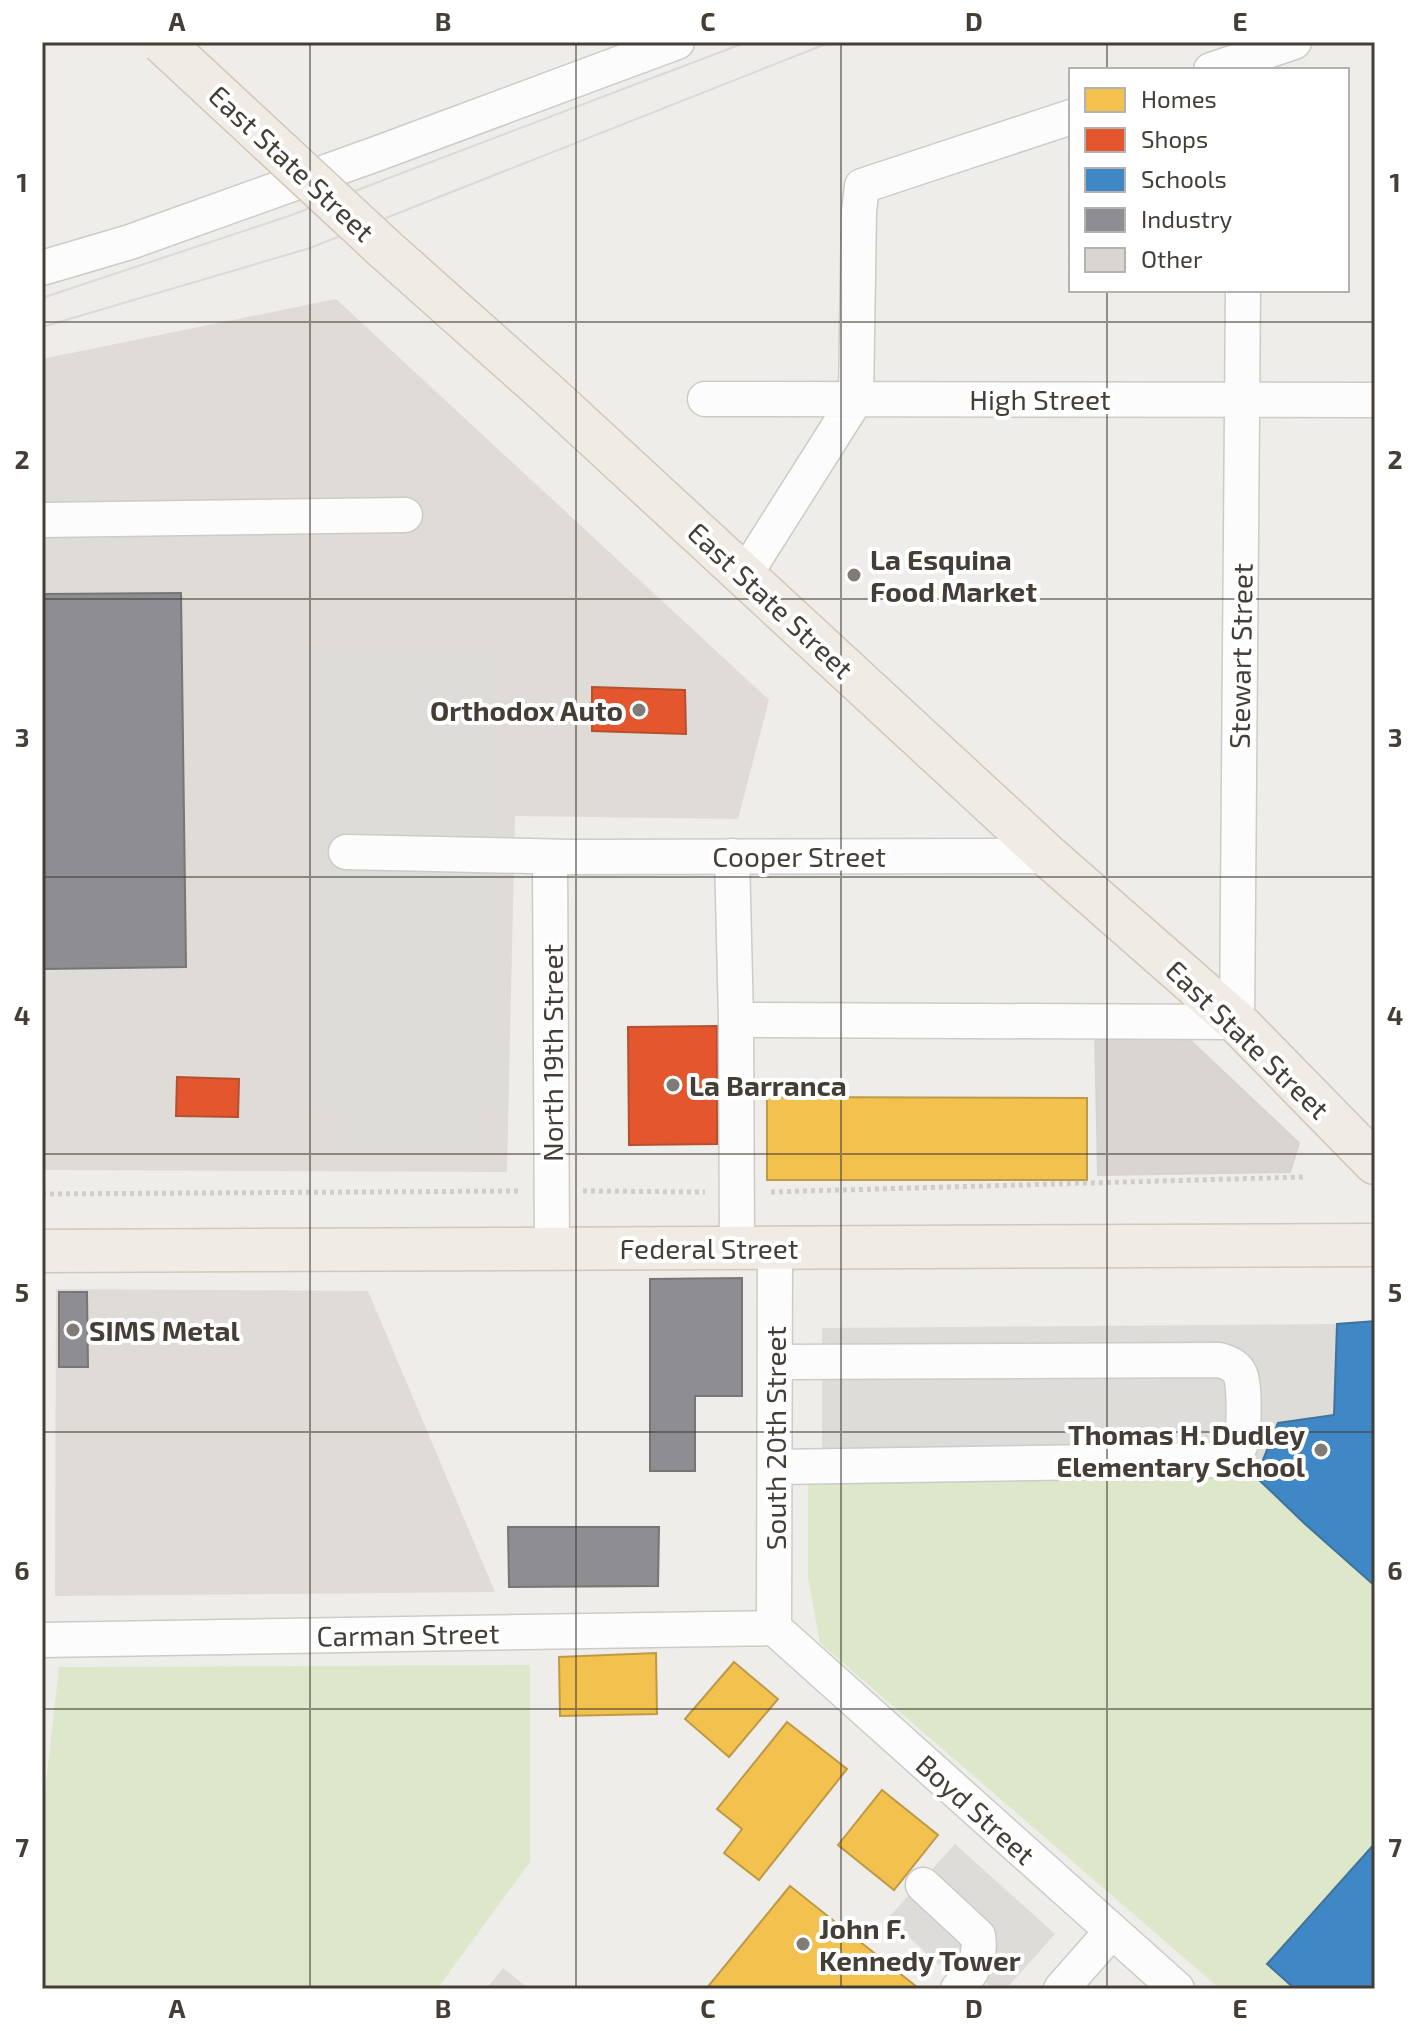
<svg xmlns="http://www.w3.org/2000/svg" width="1417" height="2031" font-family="'Exo 2',sans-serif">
	<rect width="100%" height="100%" fill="#efede9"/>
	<path fill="#dfdcd7" d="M336,299L769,700L738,819L515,816L507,1172L42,1170V359Z
		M56,1289L368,1291L495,1592L55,1596Z"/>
	<path fill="#dde8cb" d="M1256,1477L1305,1524L1375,1586V1843L1267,1964L1295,1989H1220L820,1643L808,1578V1485Z
		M530,1665V1862L437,1989H42V1818L59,1667Z"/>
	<path fill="#dedcd9" d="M490,649L496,1112L474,1113L475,1150L349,1152V1106H312L306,651Z
		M1337,1324L1333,1416L1278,1423L1256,1477L822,1485V1328Z
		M955,1844L1055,1934L1006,1989H993L951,1952L939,1965L888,1918Z
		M503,1968L529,1989H486Z"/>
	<path fill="#f2c14e" stroke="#be9a47" stroke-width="2" d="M767,1097L1087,1098V1180H767Z
		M656,1653L657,1714L560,1716L559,1657Z
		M734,1662L778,1699L729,1757L685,1719Z
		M787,1722L847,1769L759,1880L724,1853L742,1829L717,1809Z
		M882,1790L938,1835L894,1890L838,1845Z
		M790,1886L917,1987L915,1989H706Z"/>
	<path fill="#e4572e" stroke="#b45030" stroke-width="2" d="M592,687L685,690L686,734L592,731Z
		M717,1026V1144L629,1145L628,1027Z
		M177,1077L239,1079L238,1117L176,1116Z"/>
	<path fill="#3f88c5" stroke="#40729a" stroke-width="2" d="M1375,1321V1586L1305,1524L1256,1477L1278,1423L1334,1415L1337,1324Z
		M1375,1843V1989H1295L1267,1964Z"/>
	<path fill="#8d8d92" stroke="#777576" stroke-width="2" d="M181,593L186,967L42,969V594Z
		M742,1278V1396H695V1471H650V1279Z
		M59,1292H87L88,1367H59Z
		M508,1527H659L658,1586L509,1587Z"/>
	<path fill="#d9d6d2" stroke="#d7d4cf" stroke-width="2" d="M1095,1028H1177L1299,1143L1290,1172L1098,1175Z"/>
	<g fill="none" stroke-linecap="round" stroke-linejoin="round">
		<g stroke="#cdcbc7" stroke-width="37">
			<path id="minor" d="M1211,70L1294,42
				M42,268L130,242L376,154L677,42
				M705,399L1375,400
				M42,520L405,515
				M744,576L856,399L859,211L862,186L1071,117
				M346,852L572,857L1048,856
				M732,856L736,1020L737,1248
				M550,857L552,1249
				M736,1020L1237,1022L1243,290
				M775,1467L1221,1460L1234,1458C1237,1452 1241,1446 1242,1439C1244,1427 1245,1383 1240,1374C1236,1365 1227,1362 1219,1360L775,1362
				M774,1628L1177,1989
				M774,1628L775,1248
				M42,1640L774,1628
				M923,1885L978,1936C982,1957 971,1974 958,1989
				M1061,1989L1112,1931"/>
		</g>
		<g stroke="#d0c8b8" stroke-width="45">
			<path id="major" d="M386,250L550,396L1048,856L1237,1022L1375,1163
				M42,1251L1375,1245"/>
		</g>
		<path stroke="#d0cdcb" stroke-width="5" stroke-dasharray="4 4" stroke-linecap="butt" d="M583,1191L705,1192
			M771,1192L1303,1177
			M42,1194L521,1191"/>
		<use href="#minor" stroke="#fdfcfc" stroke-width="34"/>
		<use href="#major" stroke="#f0ebe4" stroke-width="42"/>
		<path stroke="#d9d9d8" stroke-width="2" d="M42,298L289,216L747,42
			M42,327L310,248L831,42"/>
		<g stroke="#d0c8b8" stroke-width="45" stroke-linecap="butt">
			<path id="major-bridge" d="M162,42L386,250"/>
		</g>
		<use href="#major-bridge" stroke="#f0ebe4" stroke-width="42"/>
	</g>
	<path fill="none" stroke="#443e36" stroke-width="2" stroke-opacity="0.55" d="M310,42V1989M576,42V1989M841,42V1989M1107,42V70M1107,290V1989M42,322H1375M42,599H1375M42,877H1375M42,1154H1375M42,1432H1375M42,1709H1375"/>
	<g fill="#807b75" stroke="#fff" stroke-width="3">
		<circle cx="854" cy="575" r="8"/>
		<circle cx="639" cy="710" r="8"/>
		<circle cx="673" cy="1085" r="8"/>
		<circle cx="73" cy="1330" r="8"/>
		<circle cx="1321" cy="1450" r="8"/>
		<circle cx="803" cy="1944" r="8"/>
	</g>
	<g text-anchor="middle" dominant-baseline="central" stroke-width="8" stroke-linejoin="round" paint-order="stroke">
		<g font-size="28" fill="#443e36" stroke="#fff">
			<text transform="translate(292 163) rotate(43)">East State Street</text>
			<text x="1040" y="399">High Street</text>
			<text transform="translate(771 600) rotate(43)">East State Street</text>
			<text transform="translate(1240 656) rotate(-89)">Stewart Street</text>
			<text x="799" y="856">Cooper Street</text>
			<text transform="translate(1248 1039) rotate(44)">East State Street</text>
			<text transform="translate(552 1053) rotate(-90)">North 19th Street</text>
			<text x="709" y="1248">Federal Street</text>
			<text transform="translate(775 1438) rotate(-90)">South 20th Street</text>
			<text transform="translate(408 1634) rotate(-1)">Carman Street</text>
			<text transform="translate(976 1809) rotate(42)">Boyd Street</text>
		</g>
		<g font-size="28" font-weight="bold" fill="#443e36" stroke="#fff" text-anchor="start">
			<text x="870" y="559">La Esquina<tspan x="870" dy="32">Food Market</tspan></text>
			<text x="623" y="710" text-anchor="end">Orthodox Auto</text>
			<text x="689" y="1085">La Barranca</text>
			<text x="89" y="1330">SIMS Metal</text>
			<text x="1305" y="1434" text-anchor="end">Thomas H. Dudley<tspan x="1305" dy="32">Elementary School</tspan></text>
			<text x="819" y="1928">John F.<tspan x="819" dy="32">Kennedy Tower</tspan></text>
		</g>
	</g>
	<rect width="1417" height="2031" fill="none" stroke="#ffffff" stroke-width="88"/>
	<rect x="1069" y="68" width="280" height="224" fill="#ffffff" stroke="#b4b2af" stroke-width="2"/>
	<rect x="1085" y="88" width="40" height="24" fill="#f2c14e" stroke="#b4b2af" stroke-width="2"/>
	<text x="1141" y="108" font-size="24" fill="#443e36">Homes</text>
	<rect x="1085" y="128" width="40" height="24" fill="#e4572e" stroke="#b4b2af" stroke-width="2"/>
	<text x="1141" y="148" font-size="24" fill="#443e36">Shops</text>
	<rect x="1085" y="168" width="40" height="24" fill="#3f88c5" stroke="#b4b2af" stroke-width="2"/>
	<text x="1141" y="188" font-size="24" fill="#443e36">Schools</text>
	<rect x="1085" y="208" width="40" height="24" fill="#8d8d92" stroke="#b4b2af" stroke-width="2"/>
	<text x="1141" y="228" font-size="24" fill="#443e36">Industry</text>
	<rect x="1085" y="248" width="40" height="24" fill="#d9d6d2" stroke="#b4b2af" stroke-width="2"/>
	<text x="1141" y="268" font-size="24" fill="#443e36">Other</text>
	<rect x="44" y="44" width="1329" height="1943" fill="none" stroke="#443e36" stroke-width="3"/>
	<g font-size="26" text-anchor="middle" font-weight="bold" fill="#443e36">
		<text x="177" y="31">A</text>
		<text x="443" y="31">B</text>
		<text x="708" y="31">C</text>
		<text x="974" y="31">D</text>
		<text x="1240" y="31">E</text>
		<text x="22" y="192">1</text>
		<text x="1395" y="192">1</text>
		<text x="22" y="469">2</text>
		<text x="1395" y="469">2</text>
		<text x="22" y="747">3</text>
		<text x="1395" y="747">3</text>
		<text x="22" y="1025">4</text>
		<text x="1395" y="1025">4</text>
		<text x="22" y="1302">5</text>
		<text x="1395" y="1302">5</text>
		<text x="22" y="1580">6</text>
		<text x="1395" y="1580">6</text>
		<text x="22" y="1857">7</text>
		<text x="1395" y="1857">7</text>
		<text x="177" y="2018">A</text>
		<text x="443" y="2018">B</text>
		<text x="708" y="2018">C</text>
		<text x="974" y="2018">D</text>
		<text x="1240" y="2018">E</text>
	</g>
</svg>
